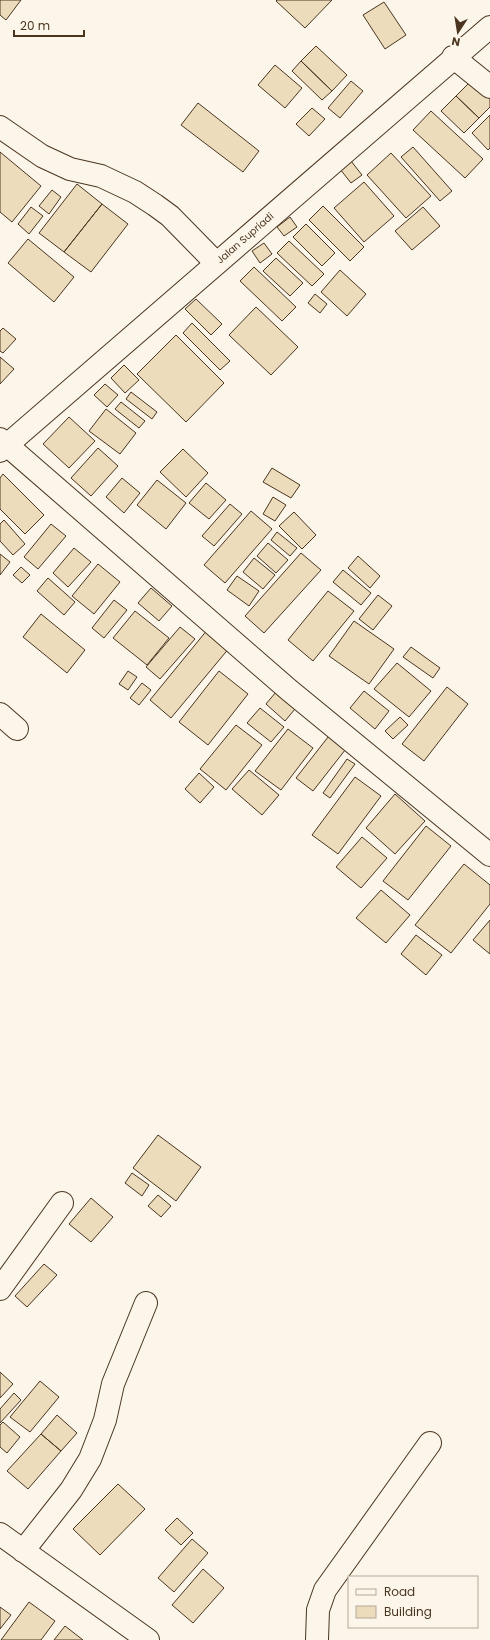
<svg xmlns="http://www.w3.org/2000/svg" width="490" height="1640" font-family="Poppins,sans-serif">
	<rect width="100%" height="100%" fill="#fbf6e9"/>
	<path fill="#ecdcbc" stroke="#4a3520" d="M0,0H21L6,20L0,15Z
		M277,0H332L305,28L276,1Z
		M384,2L406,35L385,49L363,15Z
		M316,46L347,75L332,91L301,61Z
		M301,61L332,91L322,100L292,71Z
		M275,65L302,88L285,108L258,85Z
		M472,80L490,98V107L479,118L456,96Z
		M351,81L363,91L340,118L328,108Z
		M456,96L479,118L464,133L441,111Z
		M198,103L259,151L243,172L181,125Z
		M312,108L325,119L309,136L296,124Z
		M431,111L483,159L465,178L413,130Z
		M490,115V148L488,150L472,133Z
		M413,147L452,191L440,201L401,157Z
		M0,152L41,186L12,222L0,212Z
		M391,153L431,196L406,218L367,175Z
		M351,161L362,175L351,183L340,169Z
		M364,182L394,216L364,242L334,208Z
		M77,184L102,204L64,252L39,233Z
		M52,190L61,197L49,214L39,206Z
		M102,204L128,224L91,272L64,252Z
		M323,206L364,247L350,261L309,220Z
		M31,207L43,216L29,234L18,224Z
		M423,207L440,226L412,250L395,231Z
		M290,217L297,227L284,236L277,227Z
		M306,224L335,253L322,266L293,237Z
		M28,239L74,277L54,302L8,263Z
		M289,241L324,274L312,286L277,253Z
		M264,243L272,254L260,263L252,251Z
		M276,258L303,283L290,296L263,271Z
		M254,267L296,307L282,321L240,281Z
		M340,270L366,294L347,316L321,292Z
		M315,294L327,304L320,313L308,303Z
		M196,299L222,324L211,335L185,309Z
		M256,307L298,347L271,375L229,335Z
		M192,323L230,361L220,370L183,333Z
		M3,328L16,339L3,353L0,351V331Z
		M176,335L224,383L186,422L137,374Z
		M0,357L14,369L0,384Z
		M124,365L139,380L125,393L111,378Z
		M105,384L118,395L107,407L94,395Z
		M131,392L157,412L152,419L126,399Z
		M121,402L145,421L139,428L115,409Z
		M106,409L136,433L120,454L89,431Z
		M69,417L95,441L69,468L43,444Z
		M98,448L118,466L91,496L71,478Z
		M183,449L208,473L186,497L160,472Z
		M272,468L300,485L291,498L263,482Z
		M3,474L44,515L25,534L0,509V478Z
		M122,478L140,493L124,513L106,497Z
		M157,480L186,503L166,529L137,505Z
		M206,483L226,500L209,519L189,503Z
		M273,497L286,505L275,521L263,514Z
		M230,504L242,514L214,546L202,536Z
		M251,511L272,529L225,583L204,565Z
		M294,512L316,535L302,549L279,526Z
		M4,520L25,544L13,555L0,541V524Z
		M51,524L66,536L38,569L24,557Z
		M277,532L297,548L290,556L271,540Z
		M268,543L288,560L276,573L257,556Z
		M74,548L91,562L68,587L53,573Z
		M301,553L321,570L264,633L245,616Z
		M0,554L10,562L0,575Z
		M358,556L380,576L370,588L348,568Z
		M254,558L275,575L263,589L243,572Z
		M98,564L120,582L94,614L72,596Z
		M21,567L30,575L22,583L13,575Z
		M343,570L371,593L361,605L333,582Z
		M237,576L259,591L249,606L227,590Z
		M48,578L75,602L64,615L37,591Z
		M151,588L172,606L159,621L138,603Z
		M328,591L354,611L313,661L288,640Z
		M378,595L392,606L373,630L359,619Z
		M114,600L127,610L104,638L92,628Z
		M135,611L169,638L147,665L113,638Z
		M41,614L85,650L67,673L23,637Z
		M354,621L394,649L369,684L329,656Z
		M180,627L195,639L160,679L146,667Z
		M208,629L230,647L171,718L150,700Z
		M411,647L440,668L433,678L403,657Z
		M397,663L431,691L409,717L374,689Z
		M128,671L137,677L128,690L119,684Z
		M219,671L248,694L208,745L179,722Z
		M142,683L151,690L139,705L130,698Z
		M281,686L300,703L285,721L266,704Z
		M447,687L468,704L424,761L402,744Z
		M364,691L389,711L375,729L350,708Z
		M260,708L284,727L271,742L247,723Z
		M400,717L408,725L393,739L385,731Z
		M236,725L262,745L226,790L200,769Z
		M288,729L313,748L281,790L255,771Z
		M332,732L349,745L313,791L296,778Z
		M347,759L355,764L330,798L323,793Z
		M249,770L279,795L262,815L232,789Z
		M199,773L214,787L200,803L185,789Z
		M355,777L381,796L338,854L312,835Z
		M395,794L425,821L395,854L366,828Z
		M426,826L451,846L408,900L383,881Z
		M362,837L387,858L361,888L336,867Z
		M464,864L490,885V904L451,953L415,925Z
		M381,890L410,915L386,943L356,918Z
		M490,920V954L473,940Z
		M416,935L442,955L426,975L401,954Z
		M158,1135L201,1167L176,1201L133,1168Z
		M132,1173L149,1185L142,1196L125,1183Z
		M158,1195L171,1206L161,1217L148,1206Z
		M91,1198L113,1217L91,1242L69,1224Z
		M44,1264L57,1275L27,1307L15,1296Z
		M0,1372L13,1384L0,1398Z
		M40,1381L59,1397L30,1432L10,1417Z
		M14,1393L21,1400L0,1423V1409Z
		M57,1415L77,1433L61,1451L41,1434Z
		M3,1422L20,1437L7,1453L0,1447V1425Z
		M41,1434L61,1451L28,1489L7,1471Z
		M118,1484L145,1509L100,1555L73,1529Z
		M177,1518L193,1533L181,1545L165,1530Z
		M192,1539L208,1553L174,1592L158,1578Z
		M203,1569L224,1588L193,1623L172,1605Z
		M29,1602L55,1621L41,1640H1Z
		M0,1607L11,1615L0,1629Z
		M65,1626L83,1640H54Z"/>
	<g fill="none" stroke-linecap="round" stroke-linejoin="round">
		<g stroke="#4a3520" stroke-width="24">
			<path id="minor" d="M0,127L42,156L70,169L101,176L135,192L155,205L170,216L216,263
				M0,439L289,690L490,855
				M0,714L17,729
				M0,1289L62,1203
				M0,1534L148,1640
				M23,1551L71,1490L90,1459L105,1420L113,1384L146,1303
				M317,1640L318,1610L325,1590L430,1443"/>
		</g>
		<g stroke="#4a3520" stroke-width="24">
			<path id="major" d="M453,57L490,87
				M0,451L490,27"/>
		</g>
		<use href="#minor" stroke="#fbf6e9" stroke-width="22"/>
		<use href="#major" stroke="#fbf6e9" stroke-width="22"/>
	</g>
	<g text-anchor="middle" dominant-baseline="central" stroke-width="3" stroke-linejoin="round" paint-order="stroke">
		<g font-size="10" fill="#4a3520" stroke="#fbf6e9">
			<text transform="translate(245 238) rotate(-41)">Jalan Supriadi</text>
		</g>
	</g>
	<rect x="348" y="1576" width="130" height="52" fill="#fbf6e9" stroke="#b4a999"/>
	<rect x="356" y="1589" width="20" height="6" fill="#fbf6e9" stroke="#b4a999"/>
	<text x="384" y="1596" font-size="12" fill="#4a3520">Road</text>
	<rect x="356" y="1606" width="20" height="12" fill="#ecdcbc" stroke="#b4a999"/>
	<text x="384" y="1616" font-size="12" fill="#4a3520">Building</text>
	<g transform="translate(458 32) rotate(192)" stroke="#fbf6e9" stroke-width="3" paint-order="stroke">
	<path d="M0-3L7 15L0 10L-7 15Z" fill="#4a3520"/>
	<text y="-6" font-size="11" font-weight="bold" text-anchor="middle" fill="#4a3520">N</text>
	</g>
	<path d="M14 30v6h70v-6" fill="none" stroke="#4a3520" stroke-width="2"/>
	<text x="20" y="30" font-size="12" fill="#4a3520" stroke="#fbf6e9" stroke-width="3" paint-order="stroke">20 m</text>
</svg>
